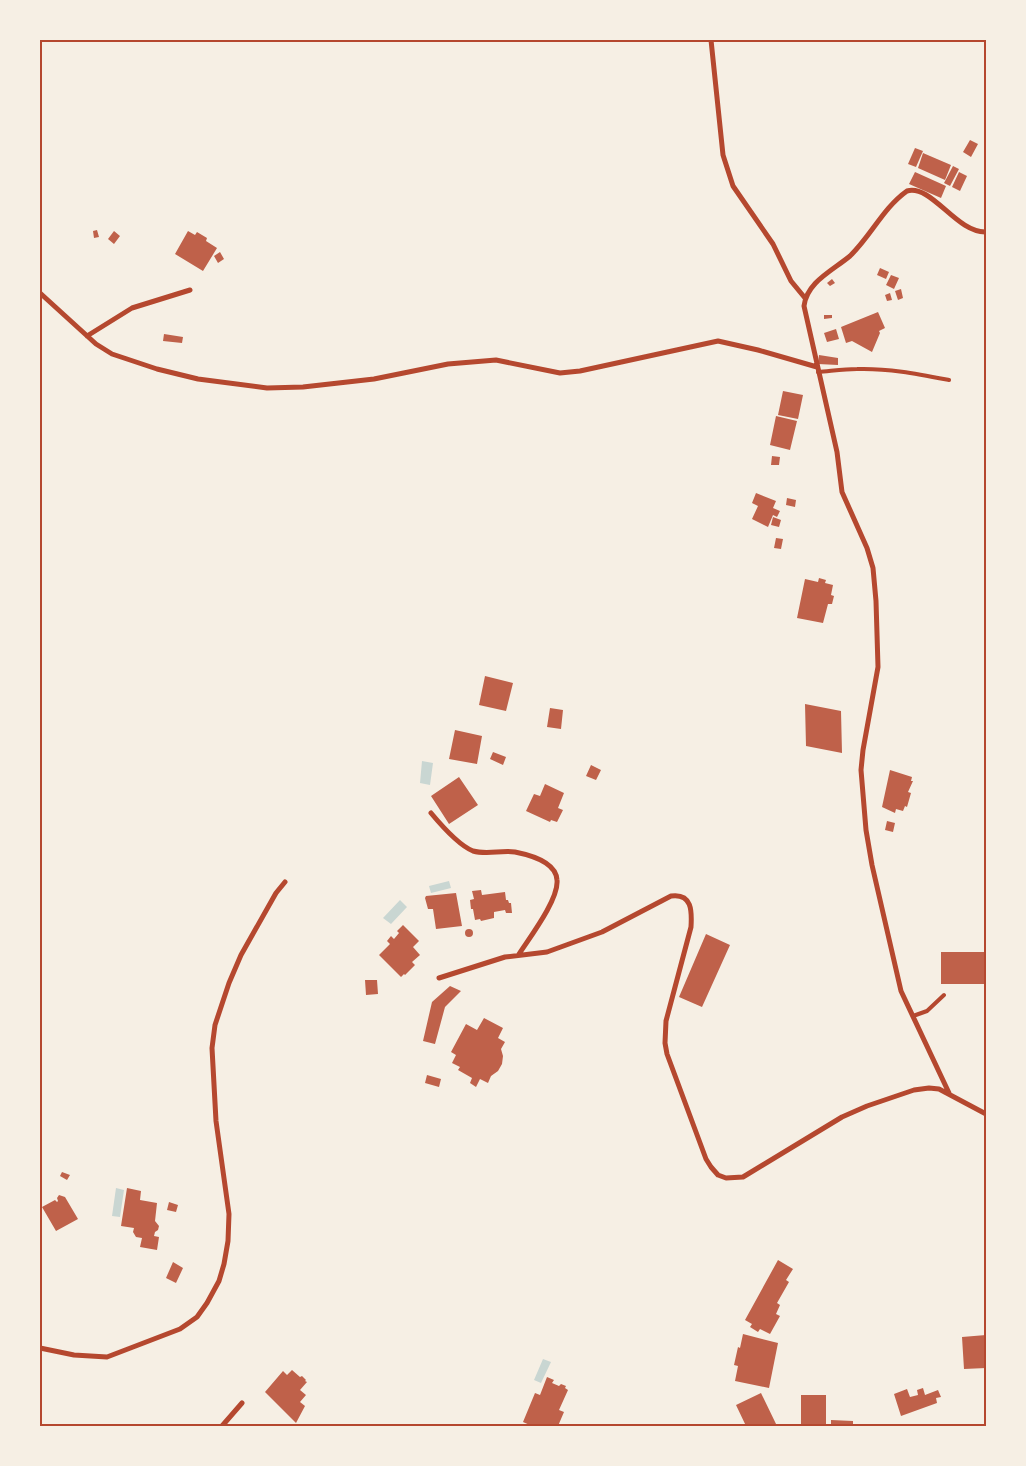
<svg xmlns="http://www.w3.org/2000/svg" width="1026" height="1466" font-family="Lato,sans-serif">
	<rect width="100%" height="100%" fill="#f6efe4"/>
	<path fill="#c9d6d2" d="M422,761L433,763L430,785L420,783Z
		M449,881L451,888L431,893L429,886Z
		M400,900L407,907L391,924L383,918Z
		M116,1188L124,1190L120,1217L112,1216Z
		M543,1359L551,1362L541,1383L534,1380Z"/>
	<path fill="#bf614a" d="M970,140L978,144L971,157L963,152Z
		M915,148L923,151L916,167L908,164Z
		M923,153L951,165L945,180L918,168Z
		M953,166L959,169L950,186L944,183Z
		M915,172L946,186L941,198L909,184Z
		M959,172L967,176L960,191L952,187Z
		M97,230L99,237L94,238L93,231Z
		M114,231L120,236L114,244L108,239Z
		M188,231L195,235L197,232L207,238L206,241L217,248L203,271L175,254Z
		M220,252L224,259L218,263L214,256Z
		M880,268L889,272L886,279L877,275Z
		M891,275L899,278L894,289L886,285Z
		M832,279L835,283L830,286L827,283Z
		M901,289L903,298L898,300L895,291Z
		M890,293L892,300L887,301L885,295Z
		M878,312L885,328L879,331L880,333L872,352L852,341L846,343L841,327Z
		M824,315H832V318L824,319Z
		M836,329L839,339L827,342L824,333Z
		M164,334L183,337L182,343L163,341Z
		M819,355L838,358V365L818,364Z
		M783,391L803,395L798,419L778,415Z
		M776,416L797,421L790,450L770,445Z
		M772,456L780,457L779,465H771Z
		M756,493L776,501L773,508L780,511L777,517L773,515L768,527L752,519L758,506L752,503Z
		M787,498L796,500L795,507L786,505Z
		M773,517L781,520L779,527L771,525Z
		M776,538L783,539L781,549L774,548Z
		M819,578L826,580L825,583L833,585L831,595L834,596L832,604H828L823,623L797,618L805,579L818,582Z
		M485,676L513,683L506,711L479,705Z
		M805,704L841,711L842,753L806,746Z
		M550,708L563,710L561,729L547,727Z
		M455,730L482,736L477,764L449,759Z
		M493,752L506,757L503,765L490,759Z
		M591,765L601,770L596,780L586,776Z
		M890,770L912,777L911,781H913L908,792L911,793L907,807L905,806L903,811L896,809L895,813L882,807Z
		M459,777L478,805L449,824L431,796Z
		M545,784L564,793L558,808L563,810L557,822L551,820L550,822L526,811L534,794L540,796Z
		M887,821L895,823L893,832L885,830Z
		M481,890L482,895L505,892L506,900H508L509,903H511L512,913H506L505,910L494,912V918L481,921L480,919L475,920L473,909H471L470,900L474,899L472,891Z
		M456,893L462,926L436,929L433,909H428L425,898L426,896Z
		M403,925L419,941L413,947L420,955L412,962L415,965L405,975L404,974L401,977L379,955L390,944L387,941L391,936L394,939L399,933L397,931Z
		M465 933a4 4 0 1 1 8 0a4 4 0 1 1-8 0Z
		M706,934L730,945L702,1007L679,997Z
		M941,952H984V984H941Z
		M365,980H377L378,994L366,995Z
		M450,986L461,991L445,1007L435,1044L423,1041L432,1002Z
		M484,1018L503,1028L498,1038L505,1042L501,1049L503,1056L502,1064L498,1071L491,1076L488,1083L480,1079L476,1087L470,1083L472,1078L458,1070L460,1067L452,1063L456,1055L451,1052L466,1024L477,1030Z
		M427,1075L441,1079L439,1087L425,1083Z
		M62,1172L70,1175L67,1180L60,1176Z
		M127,1188L141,1191L140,1200L157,1203L155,1221L159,1226L158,1230L155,1232L154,1236L159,1237L157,1250L140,1247L142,1238L136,1237L133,1232L134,1228L121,1226Z
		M59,1195L65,1197L78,1219L56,1231L42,1207L55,1200L57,1202L58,1201L57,1198Z
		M169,1202L178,1205L176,1212L167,1210Z
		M778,1260L793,1269L786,1280L789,1282L777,1303L780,1305L776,1314L780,1316L770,1334L760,1329L758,1332L750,1327L752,1324L745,1320Z
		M173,1262L183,1268L176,1283L166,1278Z
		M743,1334L778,1343L769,1388L735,1381L738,1366L734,1365L738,1347L740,1348Z
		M986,1335V1368L964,1369L962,1337Z
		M292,1370L300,1377L302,1376L306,1380L305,1381L307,1382L300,1390L306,1395L300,1402L305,1406L296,1423L265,1392L283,1371L287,1375Z
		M547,1377L554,1380L552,1383L559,1386L561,1384L566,1386L565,1388L568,1390L559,1410L564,1412L558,1426H532L523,1422L535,1393L540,1395Z
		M923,1388L925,1395L938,1390L941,1397L936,1398L937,1403L901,1416L894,1394L907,1389L910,1397L918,1395L917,1390Z
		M761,1393L777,1426H746L736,1405Z
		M801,1395H826V1426H801Z
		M831,1420L853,1421V1426H831Z"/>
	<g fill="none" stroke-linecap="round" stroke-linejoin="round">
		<path stroke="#b5482f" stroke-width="4" d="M818,372C831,371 844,369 857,369C888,368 918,374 949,380
			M913,1016L927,1011L944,995"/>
		<path stroke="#b5482f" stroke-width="5" d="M711,40L723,155L733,186L773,244L791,281L805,298
			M40,293L96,344L112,354L157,369L198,379L267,388L303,387L374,379L448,364L496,360L560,373L580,371L718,341L758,350L817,367
			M87,336L132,308L190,290
			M431,813C441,825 458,845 473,851C487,855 501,850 515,852C530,855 556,862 557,880C559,899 530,937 519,954
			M439,978L505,957L547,952L602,932L671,896C692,893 692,911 691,927L666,1021L665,1043L667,1054L706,1159L711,1167L718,1175L726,1178L743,1177L842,1117L867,1106L914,1090L929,1088L939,1089L986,1114
			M949,1093L901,991L872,865L866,830L861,770L863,750L878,667L876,601L873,568L867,548L842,492L837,452L804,306C807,282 832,271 850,256C871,236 883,208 907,191C932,184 956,233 986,232
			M40,1348L74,1355L107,1357L180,1329L197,1317L207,1303L219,1281L224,1264L228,1241L229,1214L216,1121L212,1048L215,1025L229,983L241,955L276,893L285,882
			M222,1426L242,1403"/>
	</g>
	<rect width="1026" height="1466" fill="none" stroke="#f6efe4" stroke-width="82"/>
	<rect x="41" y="41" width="944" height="1384" fill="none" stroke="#b5482f" stroke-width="2"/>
</svg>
